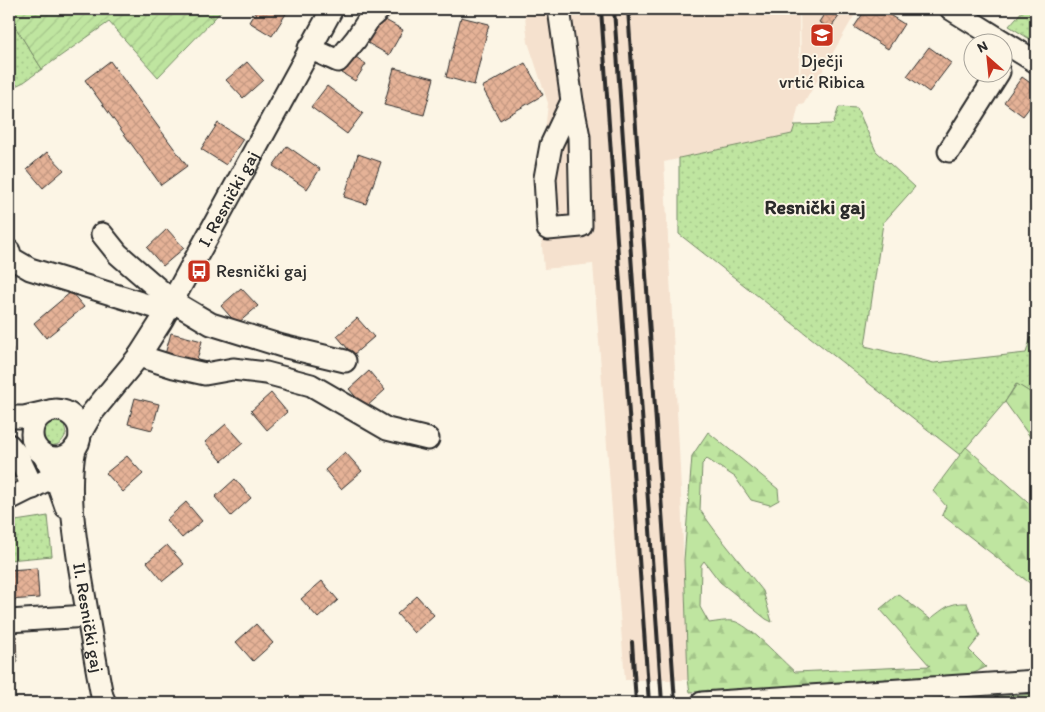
<svg xmlns="http://www.w3.org/2000/svg" width="1045" height="712" font-family="Itim,sans-serif">
	<defs>
		<pattern id="grass-dots" width="8" height="8" patternUnits="userSpaceOnUse" patternTransform="scale(1.25)"><rect width="8" height="8" fill="#bfe5a0"/><path d="M2 2h.1M6 6h.1" fill="none" stroke="#a4c58a" stroke-width="1.8" stroke-linecap="round"/></pattern>
		<pattern id="forest-firs" width="22" height="20" patternUnits="userSpaceOnUse" patternTransform="scale(1.25)"><rect width="22" height="20" fill="#bfe5a0"/><path d="M5 1l3.5 6h-7zM16 11l3.5 6h-7z" fill="#a4c58a"/></pattern>
		<pattern id="garden-furrows" width="10" height="10" patternUnits="userSpaceOnUse" patternTransform="scale(1.25)"><rect width="10" height="10" fill="#bfe5a0"/><path d="M-1 1l2-2M0 10L10 0M9 11l2-2" fill="none" stroke="#a4c58a"/></pattern>
		<pattern id="building-cross-hatch" width="8" height="8" patternUnits="userSpaceOnUse" patternTransform="scale(1.25)"><rect width="8" height="8" fill="#e5b297"/><path d="M0 0l8 8M0 8l8-8" fill="none" stroke="#c59982"/></pattern>
	</defs>
	<rect width="100%" height="100%" fill="#fcf5e5"/>
	<filter id="ink" filterUnits="userSpaceOnUse"><feTurbulence type="fractalNoise" baseFrequency=".02" numOctaves="2"/><feDisplacementMap in="SourceGraphic" scale="10" xChannelSelector="R" yChannelSelector="G"/><feConvolveMatrix kernelMatrix="1 2 1 2 8 2 1 2 1" color-interpolation-filters="sRGB"/></filter>
	<g filter="url(#ink)">
		<path fill="#f5e1ce" d="M524,9H799V90L801,61L800,9H858L803,105L799,104L792,134L664,162L680,467L688,680H625L593,264L544,269L538,200L548,103L528,42Z"/>
		<path fill="url(#grass-dots)" stroke="#758866" d="M1024,9H1036V43L1009,26Z
			M9,17L42,69L24,82L9,89Z
			M839,107L857,108L876,151L915,187L883,223L865,346L934,363L1026,353L1036,321V396L1016,384L1005,402L960,455L679,234V158L792,134L795,125L833,124Z
			M57,420L64,424L66,434C62,443 57,447 47,445C40,433 44,423 57,420Z
			M48,516L52,556L9,560V522Z"/>
		<path fill="url(#forest-firs)" stroke="#758866" d="M202,9H223L213,20Z
			M1017,384L1036,396V445L1005,402Z
			M708,432L778,489L779,500L770,505L751,500L735,477L707,459L702,464L700,510L719,536L763,591L772,622L766,619L720,582L704,561L701,565L700,607L709,623C717,622 726,620 733,621C749,624 781,660 795,672L930,666L880,609L898,594L930,619C944,609 949,602 967,603L980,636L969,650L986,667L970,675L690,692L688,680L684,560L692,456Z
			M966,447L1036,509V588L942,515L946,506L933,491Z
			M1036,694V703H911Z"/>
		<path fill="url(#garden-furrows)" stroke="#758866" d="M9,9H202L213,20L158,77L109,22L42,69L9,17Z"/>
		<path fill="url(#building-cross-hatch)" stroke="#2b2b2b" d="M257,9H289L272,36L249,22Z
			M378,9H399L384,18Z
			M818,9H844L830,29L819,22L825,13Z
			M866,9H880L904,24L888,49L854,27Z
			M380,17L403,30L389,55L366,42Z
			M461,17L489,24L474,85L446,77Z
			M929,47L951,63L929,92L907,76Z
			M353,55L366,64L355,81L342,73Z
			M110,61L187,166L161,185L85,80Z
			M247,62L263,80L243,98L226,80Z
			M525,63L543,95L500,120L482,87Z
			M394,68L434,78L424,115L384,105Z
			M1022,77L1036,87V99L1023,116L1004,102Z
			M327,86L363,113L347,134L311,107Z
			M218,123L243,139L226,165L201,149Z
			M287,146L320,169L307,189L273,166Z
			M47,152L64,170L43,188L27,169Z
			M358,154L381,162L366,204L344,197Z
			M167,229L184,248L163,266L147,248Z
			M241,288L258,306L237,324L221,306Z
			M71,292L84,307L46,338L34,323Z
			M357,318L374,337L353,355L337,336Z
			M171,333L202,341L197,360L190,358L188,365L164,358Z
			M9,348H12L14,381H9Z
			M369,371L385,390L365,408L349,389Z
			M271,393L287,412L267,430L251,411Z
			M135,398L159,404L152,430L128,424Z
			M226,424L243,443L222,461L205,442Z
			M345,452L362,471L341,489L325,470Z
			M127,456L143,474L123,492L106,473Z
			M235,479L251,498L231,516L215,497Z
			M186,502L202,521L182,538L166,520Z
			M167,545L184,564L163,581L147,562Z
			M37,568L39,598L9,600V570Z
			M322,581L338,600L318,618L301,599Z
			M417,596L434,615L414,633L397,614Z
			M256,624L273,643L253,661L236,642Z
			M9,636H16L17,663L9,664Z"/>
		<g fill="none" stroke-linecap="round" stroke-linejoin="round">
			<g stroke="#2b2b2b" stroke-width="25">
				<g id="minor">
					<path d="M559,9L572,101L579,137L581,226L548,229L545,178L551,145L572,101"/>
					<path d="M951,9L1036,62"/>
					<path d="M309,48L338,61L356,39L369,19L379,10"/>
					<path d="M949,151L999,72"/>
					<path d="M102,234L118,254L172,301L211,324L282,346L345,361"/>
					<path d="M9,251L11,258L30,269L167,311"/>
					<path d="M139,356L174,367L205,374L233,369L266,373L311,385L387,429L428,439"/>
					<circle cx="56" cy="434" r="24"/>
					<path d="M9,417H24L46,412"/>
					<path id="s1" d="M80,434L92,413L139,356L162,320L332,9"/>
					<path d="M9,445L18,456L33,488"/>
					<path id="s2" d="M75,448C67,488 74,530 80,570C87,612 94,654 102,696L105,703"/>
					<path d="M43,454L55,476L66,507"/>
					<path d="M9,499L55,476"/>
					<path d="M9,621L87,616"/>
					<path d="M702,703L1036,681"/>
				</g>
			</g>
			<use href="#minor" stroke="#fcf5e5" stroke-width="21"/>
			<path stroke="#2b2b2b" stroke-width="4" d="M601,9L649,703
				M614,9L662,703
				M628,9L675,703
				M632,642L636,703"/>
		</g>
	</g>
	<defs>
		<g id="school-square" transform="scale(1.25)"><rect x="-9" y="-9" width="18" height="18" rx="4" fill="#c8321e" stroke="#fcf5e5"/><path d="M0-5L7-2L0 1L-7-2ZM-4 1L0 2.5L4 1V4Q0 6-4 4Z" fill="#fff"/></g>
		<g id="bus-square" transform="scale(1.25)"><rect x="-9" y="-9" width="18" height="18" rx="4" fill="#c8321e" stroke="#fcf5e5"/><path d="M-5-6H5V4H4V6H2V4H-2V6H-4V4H-5ZM-3.5-4V0h7V-4ZM-3.5 1.2v1.5H-2V1.2ZM2 1.2v1.5H3.5V1.2Z" fill="#fff"/></g>
	</defs>
	<g fill-rule="evenodd">
		<use href="#school-square" x="822" y="35"/>
		<use href="#bus-square" x="199" y="271"/>
	</g>
	<g text-anchor="middle" dominant-baseline="central" stroke-width="4" stroke-linejoin="round" paint-order="stroke">
		<g font-size="18" fill="#2b2b2b" stroke="#fcf5e5">
			<text x="822" y="61">Dječji<tspan x="822" dy="21">vrtić Ribica</tspan></text>
			<text x="216" y="271" text-anchor="start">Resnički gaj</text>
		</g>
		<g font-size="18" fill="#2b2b2b" stroke="#fcf5e5">
			<text stroke="none"><textPath href="#s1" startOffset="279">I. Resnički gaj</textPath></text>
			<text stroke="none"><textPath href="#s2" startOffset="171">II. Resnički gaj</textPath></text>
		</g>
		<g font-size="20" font-weight="bold" fill="#2b2b2b" stroke="#fcf5e5">
			<text x="815" y="207">Resnički gaj</text>
		</g>
	</g>
	<rect width="1045" height="712" fill="none" stroke="#fcf5e5" stroke-width="30"/>
	<rect x="15" y="15" width="1015" height="682" fill="none" stroke="#2b2b2b" stroke-width="2" filter="url(#ink)"/>
	<g transform="translate(988 58) rotate(333)"><circle r="24" fill="#fcf5e5" stroke="#a8a49b"/>
	<path d="M0-4L9 19L0 12L-9 19Z" fill="#c8321e"/>
	<text y="-8" font-size="14" font-weight="bold" text-anchor="middle" fill="#2b2b2b">N</text>
	</g>
</svg>
